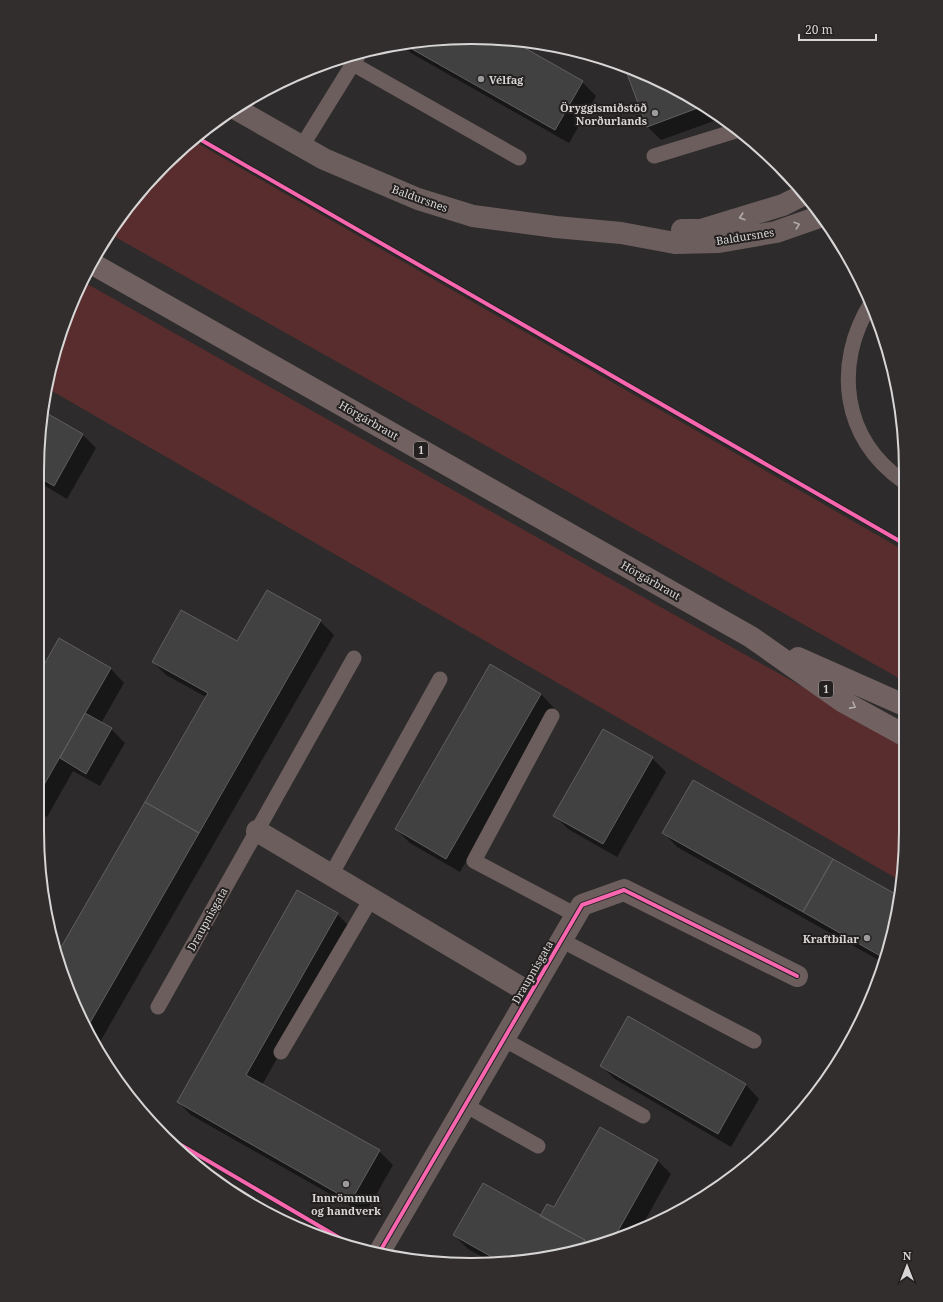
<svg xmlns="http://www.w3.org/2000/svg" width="943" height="1302" font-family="'Noto Serif',serif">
	<rect width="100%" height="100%" fill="#2d2b2b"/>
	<path fill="#592d2d" d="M192,140L903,550L904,681L110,234L145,185L185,145Z
		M82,281L904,744L905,859L901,881L45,387L70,305Z"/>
	<path fill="#0007" d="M500,38L506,39L582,82L596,96L569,143L411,53L402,44L415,41Z
		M632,70L664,82L722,118L661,140L647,126Z
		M43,412L83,435L96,448L67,499L37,481Z
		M320,621L334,635L97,1047L70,997L206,697L166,675L153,662L237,643Z
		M60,640L111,669L124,683L101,723L111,729L125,743L100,786L73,771L47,817L37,811V679Z
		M491,666L541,694L554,708L460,872L410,843L396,829Z
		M652,758L666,772L617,857L568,829L554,815Z
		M664,833L899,897L891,943L884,963L677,847Z
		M337,914L351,928L262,1085L379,1151L393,1165L365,1214L191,1115L178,1102Z
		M629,1018L746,1085L759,1099L731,1147L615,1079L601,1066Z
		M600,1128L658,1161L671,1174L639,1231L528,1261H490L468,1249L454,1235L541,1217L554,1209Z"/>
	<path fill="#424141" stroke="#605e5e" d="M500,38L509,39L583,81L555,130L403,44L415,41Z
		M631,69L664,82L703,106L647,127L626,71Z
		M43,411L83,434L54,486L37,476Z
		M267,590L321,620L199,833L145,802L208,693L152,662L181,610L237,641Z
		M59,638L111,668L37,797V677Z
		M490,664L541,694L446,859L395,829Z
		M85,713L112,728L86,774L60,758Z
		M603,729L653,757L603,844L553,816Z
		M693,780L833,859L803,912L662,833Z
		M145,802L199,833L87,1028L70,997L56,956Z
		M833,859L899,896L891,943L884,958L803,912Z
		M297,890L338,913L246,1075L380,1150L351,1201L177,1102Z
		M628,1016L746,1084L718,1134L600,1066Z
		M600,1127L658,1160L614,1238L608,1240L604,1237L602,1242L587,1245L583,1243L585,1240L540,1216L547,1204L554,1207Z
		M483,1183L585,1240L581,1247L528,1261H499L453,1235Z"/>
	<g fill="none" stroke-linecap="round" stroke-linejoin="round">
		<path stroke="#6d5e5e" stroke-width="15" d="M353,64L519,158
			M302,146L359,54
			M654,156L739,130
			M871,303C833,364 842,439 903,481
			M552,716L474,861L576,915
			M331,875L440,679
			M561,940L754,1041
			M158,1007L354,658
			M503,1039L643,1116
			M281,1052L371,899
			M465,1105L538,1146"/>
		<path stroke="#6d5e5e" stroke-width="22" d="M236,109L324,159L418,199L473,216L556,227L621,233L675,243L719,242L776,232L819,217
			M682,230H701L783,205L805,194
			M257,831L530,993
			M379,1253L582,905L624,890L797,976"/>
		<path stroke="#716161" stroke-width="22" d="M91,263L751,637L842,701L904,735
			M798,658L904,705"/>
		<g stroke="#242020" stroke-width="6">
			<path id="cycleway" d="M196,137L903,543
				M169,1138L355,1247
				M379,1253L582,905L624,890L797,976"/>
		</g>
		<use href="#cycleway" stroke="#f766af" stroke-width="4"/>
	</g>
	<defs><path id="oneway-chevron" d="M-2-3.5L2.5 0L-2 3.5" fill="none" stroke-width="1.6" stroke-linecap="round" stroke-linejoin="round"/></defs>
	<g stroke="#b2abab">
		<use href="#oneway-chevron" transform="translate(742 217) rotate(163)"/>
		<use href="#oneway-chevron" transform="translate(797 225) rotate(-19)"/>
	</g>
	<use stroke="#b3acac" href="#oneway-chevron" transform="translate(853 706) rotate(29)"/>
	<g fill="#9c9a9a" stroke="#242020" stroke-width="1.5">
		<circle cx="481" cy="79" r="4"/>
		<circle cx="655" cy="113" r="4"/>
		<circle cx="867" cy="938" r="4"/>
		<circle cx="346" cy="1184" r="4"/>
	</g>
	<g text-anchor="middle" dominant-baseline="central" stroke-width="4" stroke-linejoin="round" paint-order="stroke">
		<g fill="#242020" stroke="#a19f9f" stroke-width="1">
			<rect x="414" y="442" width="14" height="16" rx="3"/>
			<rect x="819" y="681" width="14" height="16" rx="3"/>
		</g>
		<g font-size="10" font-weight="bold" fill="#d7d5d5">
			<text x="421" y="450">1</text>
			<text x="826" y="689">1</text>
		</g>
		<g font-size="11" font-weight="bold" fill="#d7d5d5" stroke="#242020" text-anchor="end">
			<text x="489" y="79" text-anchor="start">Vélfag</text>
			<text x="647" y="107">Öryggismiðstöð<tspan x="647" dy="13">Norðurlands</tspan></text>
			<text x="859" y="938">Kraftbílar</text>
			<text x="346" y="1197" text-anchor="middle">Innrömmun<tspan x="346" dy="13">og handverk</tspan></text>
		</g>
		<g font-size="11" fill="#d7d5d5" stroke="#242020">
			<text transform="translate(420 198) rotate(20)">Baldursnes</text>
			<text transform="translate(745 236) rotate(-9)">Baldursnes</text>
			<text transform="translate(369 420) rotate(30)">Hörgárbraut</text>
			<text transform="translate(651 580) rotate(30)">Hörgárbraut</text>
			<text transform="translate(207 919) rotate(-61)">Draupnisgata</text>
			<text transform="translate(532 972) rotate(-60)">Draupnisgata</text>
		</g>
	</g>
	<path d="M0 0H943V1302H0ZM471 44H472A427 427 0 0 1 899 471V831A427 427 0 0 1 472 1258H471A427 427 0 0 1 44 831V471A427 427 0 0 1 471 44Z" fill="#322e2e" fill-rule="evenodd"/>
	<path fill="none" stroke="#d7d5d5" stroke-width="2" d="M471 44H472A427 427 0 0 1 899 471V831A427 427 0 0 1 472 1258H471A427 427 0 0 1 44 831V471A427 427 0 0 1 471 44Z"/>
	<g transform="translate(907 1266)" stroke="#242020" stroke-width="3" paint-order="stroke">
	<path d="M0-3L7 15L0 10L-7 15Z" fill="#d7d5d5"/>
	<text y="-6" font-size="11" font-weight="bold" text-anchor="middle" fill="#d7d5d5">N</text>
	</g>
	<path d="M799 34v6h77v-6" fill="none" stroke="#d7d5d5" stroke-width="2"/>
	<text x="805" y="34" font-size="12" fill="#d7d5d5" stroke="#242020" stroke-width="3" paint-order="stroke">20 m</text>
</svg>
